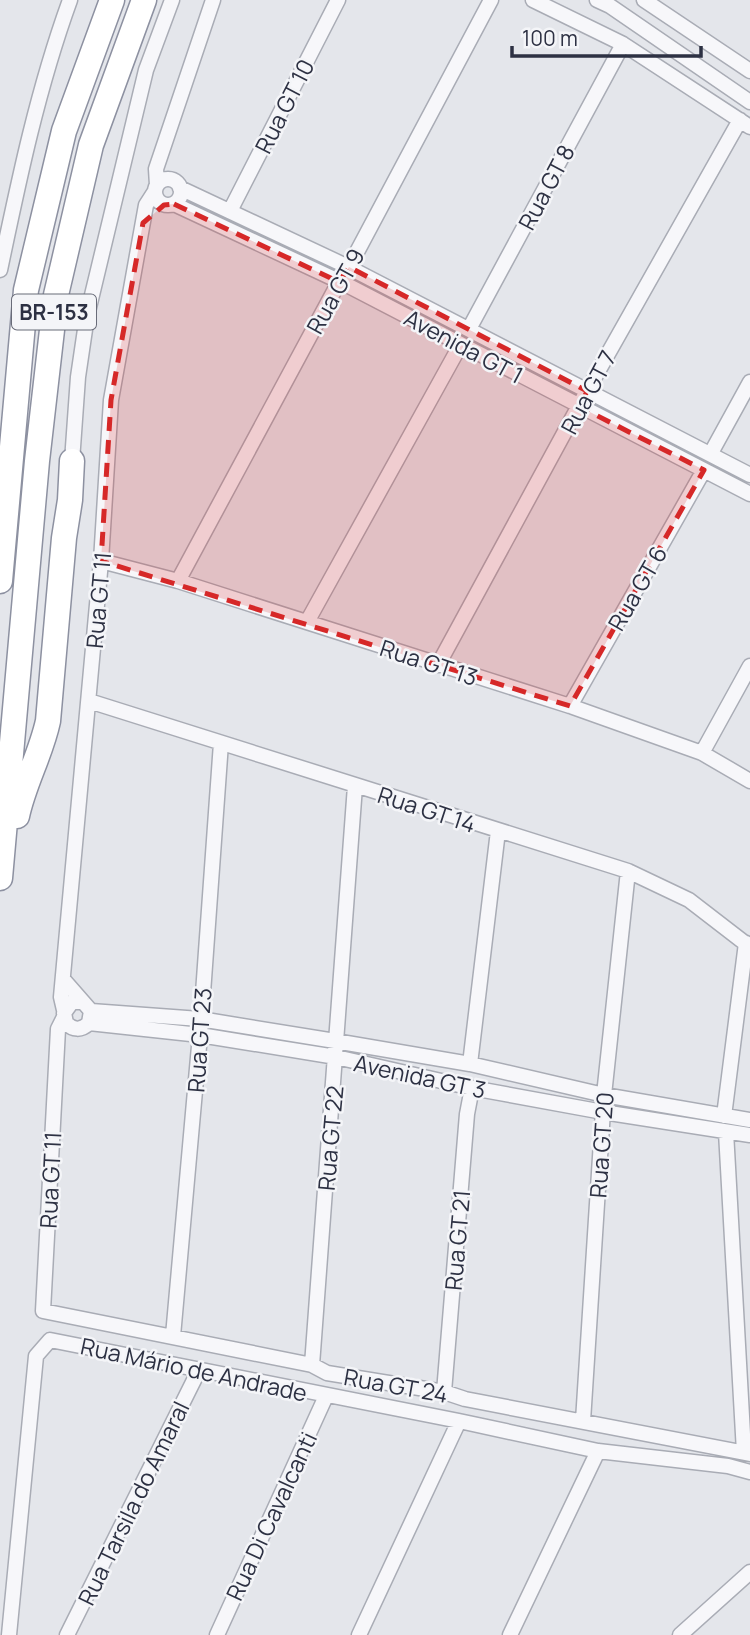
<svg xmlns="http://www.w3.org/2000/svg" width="750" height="1635" font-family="Manrope,sans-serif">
	<rect width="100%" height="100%" fill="#e4e6eb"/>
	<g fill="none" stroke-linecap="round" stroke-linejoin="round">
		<g stroke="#a9acb5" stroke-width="17">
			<path id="street" d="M533,0L623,44L750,127
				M597,0L610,6L750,102
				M644,0L750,71
				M155 192a13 13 0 1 1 26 0a13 13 0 1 1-26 0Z
				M157,185L156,169L213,0
				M180,188L344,265L750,475
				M174,204L345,284L750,494
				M230,211L338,0
				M0,270C19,179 38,88 70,0
				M469,329L623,44
				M711,453L750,382
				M72,461L78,377L87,316L146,70L172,0
				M101,561L178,581L570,706L702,753L750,781
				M178,581L339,282L349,267L491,0
				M307,622L461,344
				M438,665L587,391L740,120
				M89,701L628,871L689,900L750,947
				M570,706L704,470
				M702,753L750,666
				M63,979L91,1011L89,1023C81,1031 73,1030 66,1023L64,1013L72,1002H82
				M64,1010L61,997L101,561L111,400L146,205L155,191
				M91,1011L200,1019L335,1041L470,1064L604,1095L750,1120
				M64,1017L58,1029L43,1311L312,1365L327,1373L444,1392L465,1399L750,1454
				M89,1023L200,1035L336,1057L472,1088L603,1112L750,1135
				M470,1064L498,831
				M724,1116L746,943
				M726,1132L744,1452
				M173,1336L200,1035L221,743
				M312,1365L355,786
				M444,1392L467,1114L472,1088
				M583,1421L604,1095L628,871
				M9,1635L36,1356L50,1340L459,1421L598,1451L728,1466L750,1472
				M67,1635L199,1370
				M217,1635L326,1396
				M359,1635L459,1421
				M510,1635L598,1451
				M680,1635L750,1572"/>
		</g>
		<g stroke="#8d91a1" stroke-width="27">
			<path id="highway" d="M0,581L26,290L64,131L112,0
				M17,816C24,783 41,754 48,721L64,538L70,500L72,461
				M0,878L37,461L56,295L91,145L144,0"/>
		</g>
		<use href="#street" stroke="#f7f7fa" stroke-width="14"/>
		<use href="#highway" stroke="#fff" stroke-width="24"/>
	</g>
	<path fill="#d62828" fill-opacity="0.2" stroke="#d62828" stroke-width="5" stroke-dasharray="14 9" stroke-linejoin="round" d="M174,204L339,282L349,267L587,391L580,407L704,470L570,706L101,561L111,400L143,223L164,205Z"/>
	<g text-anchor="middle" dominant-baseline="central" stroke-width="5" stroke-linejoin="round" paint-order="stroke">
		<rect fill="#f4f5f8" stroke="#696c79" stroke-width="2" x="12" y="294.5" width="84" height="35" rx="5"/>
		<g font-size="21" font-weight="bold" fill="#2d3143">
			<text x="54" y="312">BR-153</text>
		</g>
		<g font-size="23" fill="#2d3143" stroke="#f4f5f8">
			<text transform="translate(284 106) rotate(-63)">Rua GT 10</text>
			<text transform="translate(546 187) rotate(-62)">Rua GT 8</text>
			<text transform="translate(335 291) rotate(-61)">Rua GT 9</text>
			<text transform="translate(464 346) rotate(28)">Avenida GT 1</text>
			<text transform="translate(588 392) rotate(-62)">Rua GT 7</text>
			<text transform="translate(637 588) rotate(-60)">Rua GT 6</text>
			<text transform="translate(98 600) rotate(-85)">Rua GT 11</text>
			<text transform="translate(429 662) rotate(18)">Rua GT 13</text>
			<text transform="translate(427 809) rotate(18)">Rua GT 14</text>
			<text transform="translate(199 1040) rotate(-86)">Rua GT 23</text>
			<text transform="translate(420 1076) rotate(12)">Avenida GT 3</text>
			<text transform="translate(330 1138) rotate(-85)">Rua GT 22</text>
			<text transform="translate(601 1145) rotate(-86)">Rua GT 20</text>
			<text transform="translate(50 1180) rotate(-87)">Rua GT 11</text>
			<text transform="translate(457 1240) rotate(-85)">Rua GT 21</text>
			<text transform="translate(194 1369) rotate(12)">Rua Mário de Andrade</text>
			<text transform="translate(396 1385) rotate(10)">Rua GT 24</text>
			<text transform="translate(133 1503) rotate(-64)">Rua Tarsila do Amaral</text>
			<text transform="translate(271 1516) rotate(-65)">Rua Di Cavalcanti</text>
		</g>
	</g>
	<path d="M512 46v10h189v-10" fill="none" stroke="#2d3143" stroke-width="3.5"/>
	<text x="522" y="46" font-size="21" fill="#2d3143" stroke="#f4f5f8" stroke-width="5" paint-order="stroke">100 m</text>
</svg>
